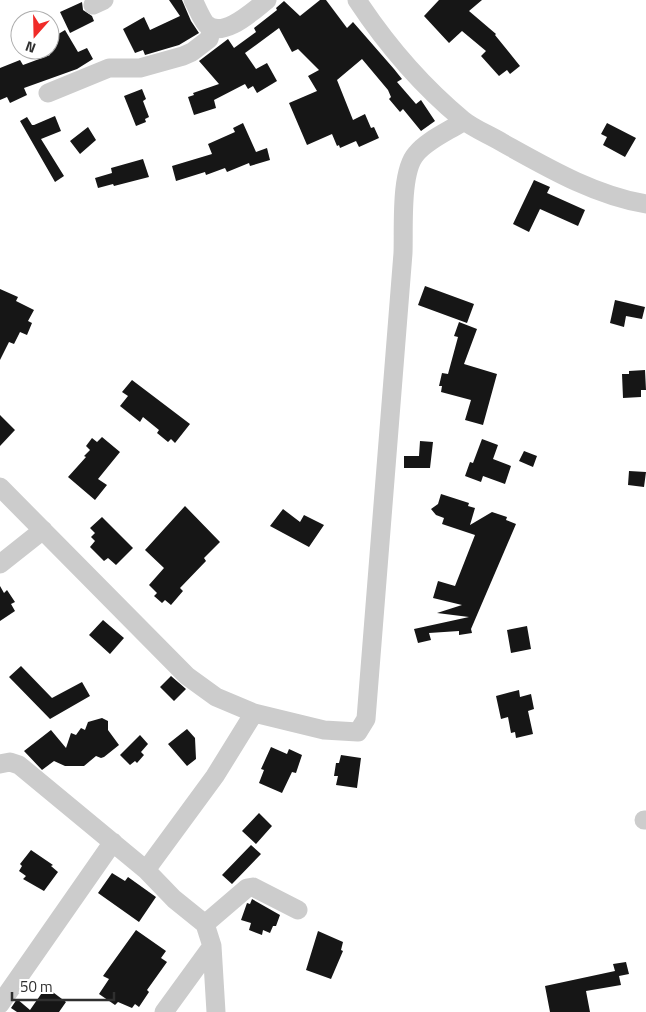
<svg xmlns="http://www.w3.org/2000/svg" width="646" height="1012" font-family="'Titillium Web',sans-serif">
	<rect width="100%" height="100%" fill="#fff"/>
	<path fill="#161616" d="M169,0H182L191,21L199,33L179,45L145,55L143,50L135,53L123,29L144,17L150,30L180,16Z
		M320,0H326L347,28L353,22L394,69L402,79L397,82L416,104L421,100L435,121L421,131L403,109L400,112L389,99L391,97L388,90L362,59L337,80L353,120L365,114L371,128L374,127L379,138L359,147L356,141L340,148L339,145L337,146L332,134L307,145L289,103L317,91L308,76L319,70L298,49L292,52L279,28L245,53L256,69L267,63L277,81L257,93L253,86L248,89L245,84L214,100L216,108L194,115L188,97L194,95L193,93L219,84L199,61L228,39L234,48L256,32L254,28L277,10L276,8L284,1L300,16Z
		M439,0H482L469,11L496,34L495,35L520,66L510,74L507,70L499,76L481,56L486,51L462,31L449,43L424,16Z
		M82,2L83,10L92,16L94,21L70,33L60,12Z
		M65,30L78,52L87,48L93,59L77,69L24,88L27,95L10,103L7,97L0,100V68L20,60L23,65L50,55V39Z
		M142,89L146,99L143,101L149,117L145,119L146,122L136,126L124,96Z
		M55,116L61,131L41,139L64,176L55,182L20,121L27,117L32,125H34Z
		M243,123L256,152L267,148L270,160L250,166L249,163L227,172L225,168L206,175L205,172L176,181L172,166L212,154L208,144L235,132L233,128Z
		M607,123L636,138L625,157L603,145L607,137L601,134Z
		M88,127L96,140L80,154L70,141Z
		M143,159L149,177L114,186L113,184L98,188L95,178L112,173L111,168Z
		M534,180L550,187L547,193L585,210L578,226L540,209L529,232L513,224Z
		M425,286L474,304L467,323L418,305Z
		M0,289L18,297L16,301L34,310L28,321L32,323L27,335L20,332L14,344L9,342L0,360Z
		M615,300L645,307L642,319L626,316L624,327L610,323Z
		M459,322L477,329L464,364L497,374L483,425L465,420L471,400L441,392L442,386H439L442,373L448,374L458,337L454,336Z
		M645,370L646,390H641V397L623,398L622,374H629V371Z
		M132,380L190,424L175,443L171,439L168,442L157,433L159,430L143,417L140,422L120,406L128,396L122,392Z
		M0,415L15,430L0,446Z
		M102,437L120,452L98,479L107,485L95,500L68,477L86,457L84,456L90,450L86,446L92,438L97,442Z
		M482,439L498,445L493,459L511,466L505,484L483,476L481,482L465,476L470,462L473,463Z
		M420,441L433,442L430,468H404V456H419Z
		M524,451L537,456L533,467L519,461Z
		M629,471L646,472L644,487L628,485Z
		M441,494L469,503L468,506L475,508L470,525L492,512L507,517L506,520L516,524L471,629L472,633L459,635V631L429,633L431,640L418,643L414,629L469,617L437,613L462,605L433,598L438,581L455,586L475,535L442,524L444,518L436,515L431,509L438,504Z
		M185,506L220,542L204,558L206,561L180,588L183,591L171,605L165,600L162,603L154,596L157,593L149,585L164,568L145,550Z
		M283,509L300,522L304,515L324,525L309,547L270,526Z
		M102,517L133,548L116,565L108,558L104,561L90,547L95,541L91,537L95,533L90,528Z
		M0,586L4,593L7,590L15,602L11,604L15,611L0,621Z
		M103,620L124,638L110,654L89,635Z
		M527,626L531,649L511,653L507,630Z
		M21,666L52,698L82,682L90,696L50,719L9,677Z
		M171,676L186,689L174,701L160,687Z
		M519,690L520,697L531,694L534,709L528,711L533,734L516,738L515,732L511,733L508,717L501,719L496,696Z
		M102,718L108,721V730L119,745L104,757L101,758L96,756L84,766H65L54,761L42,770L24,751L51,730L66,748L71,733L76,735L81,728L85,730L88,722Z
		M187,729L195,738L196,759L187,766L168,744Z
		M140,735L148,744L141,752L144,755L137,763L135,761L130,765L120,755Z
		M271,747L287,754L289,749L302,755L296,773L292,772L282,793L259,783L264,770L261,769Z
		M341,755L361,758L357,788L336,785L338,776H334L336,763H339Z
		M259,813L272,826L256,844L242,831Z
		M251,845L261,854L232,884L222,875Z
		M31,850L53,865L51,866L58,872L44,891L23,879L26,876L19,871L22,866L20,864Z
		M112,873L125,881L128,877L156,897L139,922L98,893Z
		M252,899L280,915L276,926H273L270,933L263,930L262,935L249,930L251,923L241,920L247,903L250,904Z
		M136,930L166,951L161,958L167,962L147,990L149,992L139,1007L135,1004L132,1008L118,1002L115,1005L99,994L109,979L103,976Z
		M318,931L343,942L341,950L343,951L331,979L306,970Z
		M626,962L629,974L619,976L621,985L586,991L590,1012H550L545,986L615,971L613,964Z
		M46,987L66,1002L59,1012H17L11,1008L17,999L30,1010Z"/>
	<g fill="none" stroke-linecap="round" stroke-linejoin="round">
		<path stroke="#ccc" stroke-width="19" d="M193,0C197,7 201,18 206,24C223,40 254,10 267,0
			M357,0C386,44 422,86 463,120C474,129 490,135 503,143C548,168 594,195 646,204
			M93,5L104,0
			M48,93L109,68H140L183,56L192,52L209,39L212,28
			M0,487L187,676L216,697L254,713
			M0,564L43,530
			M0,764L10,762L19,765L146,870
			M644,820H646
			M205,924L247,888L253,887L298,910
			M0,1004L113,842
			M164,1012L212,946
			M216,1012L212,946L205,924L174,899L146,870L215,776L254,713L324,730L358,732L366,719L403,253C404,229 400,172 416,154C427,140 449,131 464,121"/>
	</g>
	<g transform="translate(35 35) rotate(200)"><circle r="24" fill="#ffffff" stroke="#acacac"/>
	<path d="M0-4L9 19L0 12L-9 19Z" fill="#f02b28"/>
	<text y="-8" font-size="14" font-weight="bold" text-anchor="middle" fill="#2f2f2f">N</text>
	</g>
	<path d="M12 992v8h102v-8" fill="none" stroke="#2f2f2f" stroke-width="2.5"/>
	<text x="20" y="992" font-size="15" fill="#2f2f2f" stroke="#ffffff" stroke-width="4" paint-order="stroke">50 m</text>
</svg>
